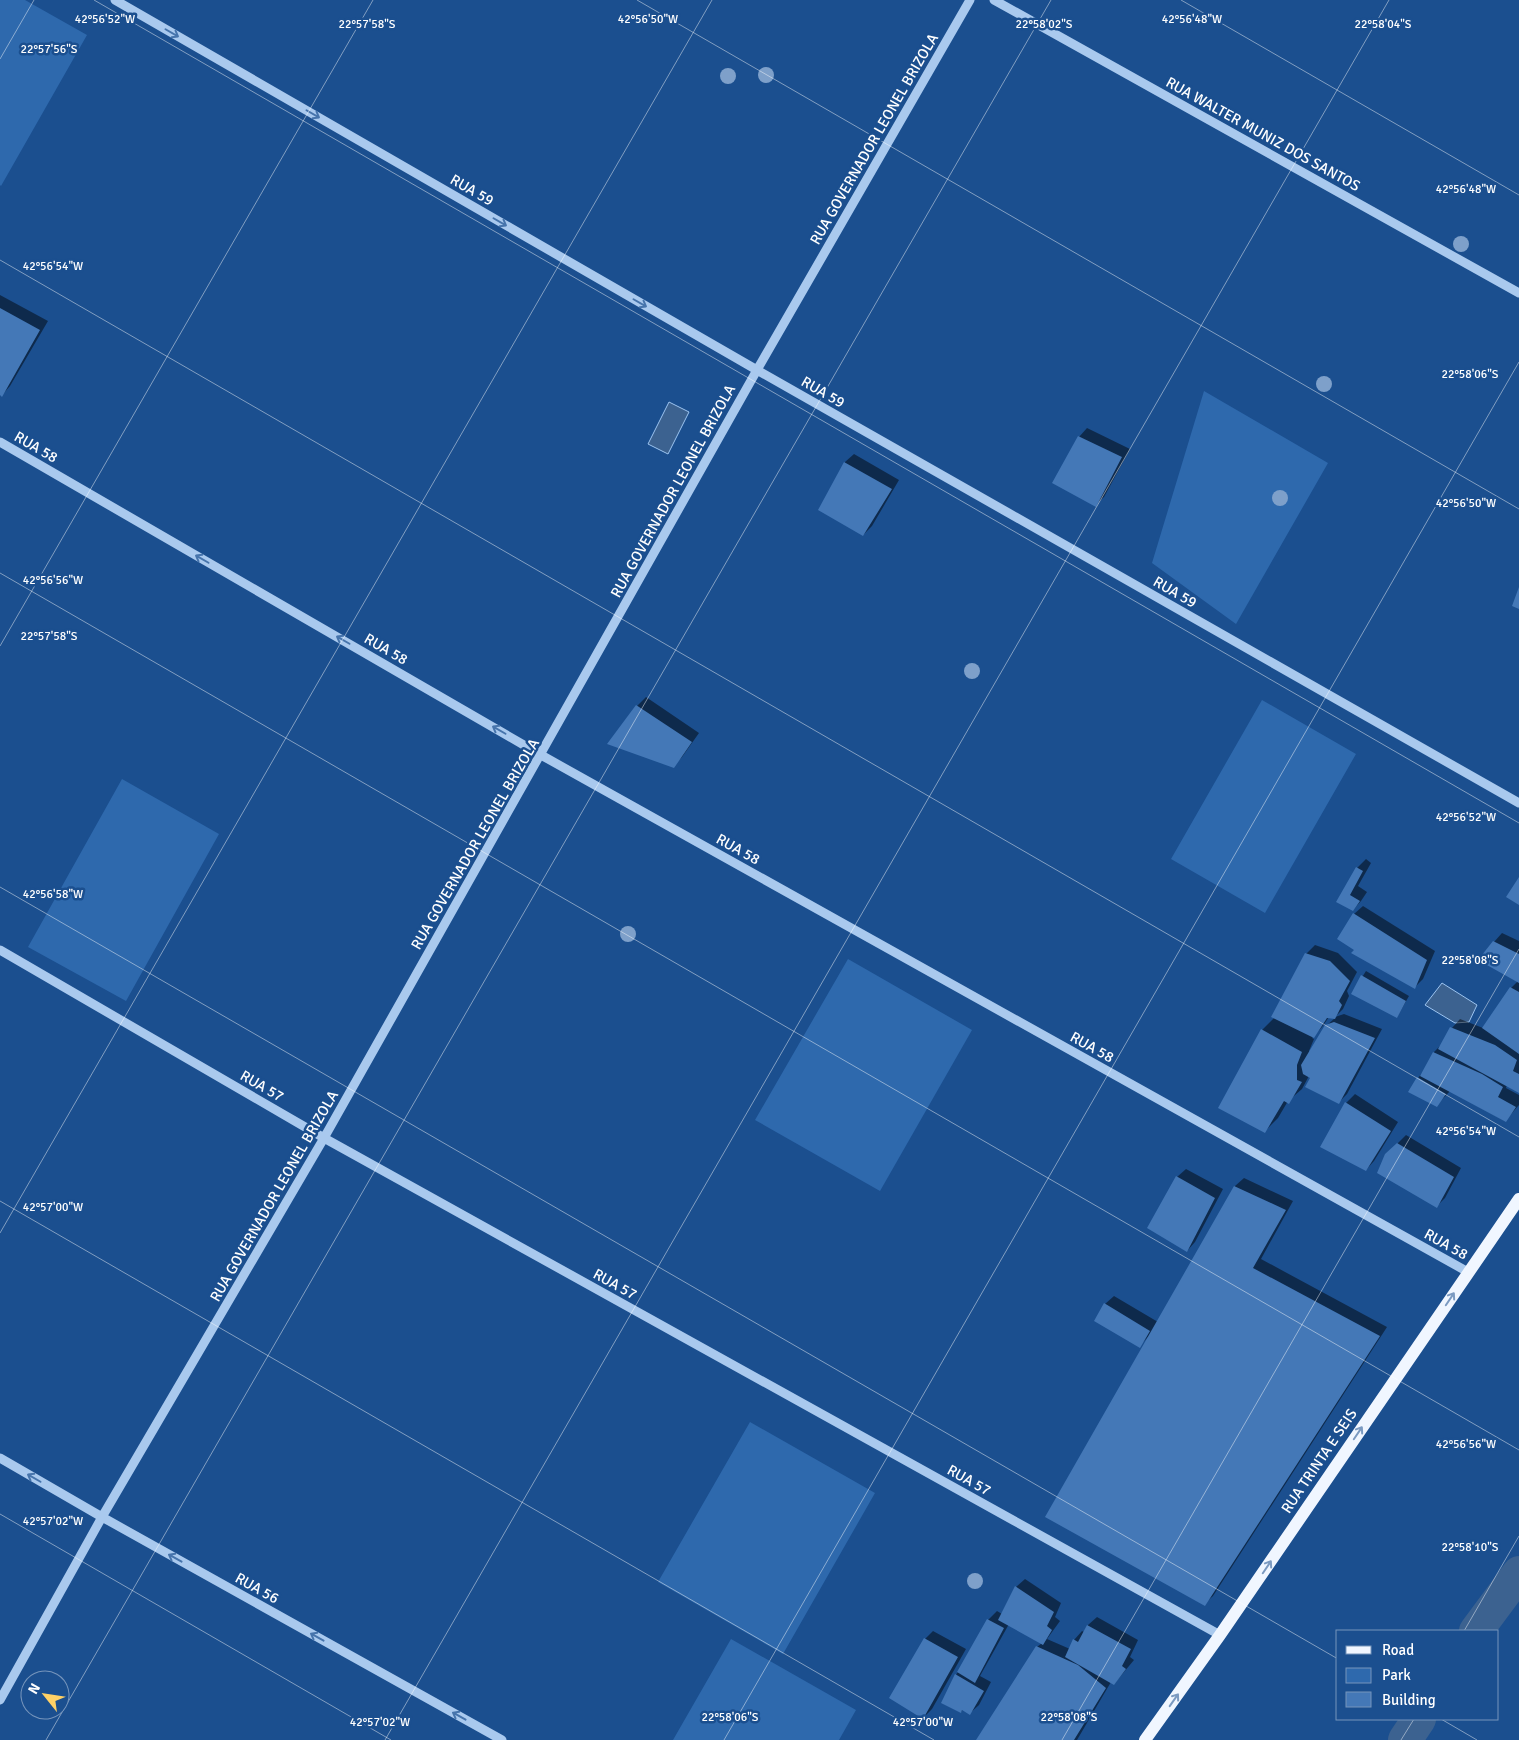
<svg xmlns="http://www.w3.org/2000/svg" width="1519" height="1740" font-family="Signika,sans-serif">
	<rect width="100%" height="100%" fill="#1b4f8f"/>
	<path fill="#2e69ad" d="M0,0H25L87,35L1,186L0,185Z
		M1204,391L1328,463L1236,624L1152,563Z
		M1262,700L1356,754L1265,913L1171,859Z
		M122,779L219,834L126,1001L28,947Z
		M848,959L972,1030L880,1191L755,1120Z
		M750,1422L875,1493L783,1654L658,1582Z
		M731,1639L856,1710L839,1740H673Z"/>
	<path fill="#3c6290" stroke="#9cc4f0" d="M669,402L689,412L668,454L648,444Z
		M1442,983L1477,1005L1469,1022L1455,1023L1425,1005Z"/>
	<path fill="#0007" fill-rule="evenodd" d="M0,295L48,321L10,386L2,395L0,394Z
		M1087,428L1130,449L1104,497L1095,505L1079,437Z
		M854,454L899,480L872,526L863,535L820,510L845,462Z
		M646,697L699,733L682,757L673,766L637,706Z
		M1366,859L1371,863L1358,886L1367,892L1361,901L1353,910L1338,901L1357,868Z
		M1363,906L1435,951L1423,979L1415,987L1354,914Z
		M1502,933L1519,941V1092L1507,1085L1506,1088L1519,1095V1105L1505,1121L1450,1091L1437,1105L1418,1078L1424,1071L1434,1052L1442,1044L1452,1028L1460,1019L1483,1028L1511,988L1518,981L1494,942Z
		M1315,945L1338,953L1357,972L1347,991L1349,996L1343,1009L1335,1017L1344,1014L1382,1029L1347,1094L1338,1103L1310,1074L1302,1089L1288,1101L1278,1118L1265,1131L1220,1107L1262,1030L1275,1017L1306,954ZM1329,1017L1335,1018L1326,1026L1310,1052L1309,1051L1314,1039L1312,1038L1322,1027Z
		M1366,971L1409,996L1397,1017L1352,993Z
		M1355,1094L1398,1122L1374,1161L1366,1170L1346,1103Z
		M1406,1135L1461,1168L1445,1198L1437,1206L1386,1155Z
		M1186,1169L1223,1189L1195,1242L1187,1251L1177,1177Z
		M1244,1178L1293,1201L1261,1259L1387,1327L1213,1596L1204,1604L1148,1337L1139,1346L1105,1304L1114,1296L1158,1322L1235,1186Z
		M1025,1579L1061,1603L1055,1617L1060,1621L1047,1639L1070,1649L1074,1640L1082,1631L1084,1632L1088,1625L1097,1617L1138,1640L1130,1657L1134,1660L1114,1684L1111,1682L1077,1740H977L1037,1647L1042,1643L1009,1624L980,1676L991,1682L979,1705L970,1713L963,1709L961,1712L956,1675L988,1620L997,1611L1002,1614L1016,1587Z
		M933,1631L966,1649L932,1709L923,1718L925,1639Z"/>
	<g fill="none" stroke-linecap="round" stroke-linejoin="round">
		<path stroke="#3c6290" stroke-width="34" d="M1476,1631L1519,1573
			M1405,1740L1419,1719"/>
	</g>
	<path fill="#4478b7" d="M0,308L40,330L2,397L0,395Z
		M1078,436L1122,457L1096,507L1052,483Z
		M844,462L892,489L863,536L818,510Z
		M1519,587V609L1512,606Z
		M636,705L692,742L674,768L607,744Z
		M1356,867L1363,871L1350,895L1360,901L1353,911L1336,902Z
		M1519,877V905L1506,897Z
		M1353,913L1427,960L1415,989L1351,953L1354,950L1337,939Z
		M1493,941L1519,954V983L1478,960Z
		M1305,953L1330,961L1350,981L1339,1001L1342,1005L1335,1019L1327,1018L1314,1038L1271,1017Z
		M1361,975L1406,1001L1397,1018L1351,994Z
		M1510,987L1519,992V1054L1482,1028Z
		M1334,1022L1375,1038L1339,1104L1305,1087L1310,1078L1303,1074L1301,1065L1325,1025Z
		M1450,1027L1495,1045L1517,1060L1513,1071L1519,1074V1093L1438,1049Z
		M1261,1029L1302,1052L1297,1065V1080L1302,1082L1289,1104L1284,1101L1265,1133L1218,1108Z
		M1433,1052L1482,1074L1503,1087L1498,1097L1516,1107L1506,1122L1420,1076Z
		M1417,1077L1446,1094L1437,1107L1408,1092Z
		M1345,1102L1391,1131L1366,1171L1320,1147Z
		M1397,1143L1454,1177L1437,1208L1377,1173L1385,1154Z
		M1176,1176L1215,1198L1187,1252L1147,1228Z
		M1234,1186L1286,1210L1253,1268L1380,1336L1205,1606L1045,1517Z
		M1104,1303L1150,1331L1140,1348L1094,1321Z
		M1015,1586L1054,1612L1047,1626L1052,1630L1043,1645L998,1620Z
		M987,1619L1004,1628L975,1683L957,1672Z
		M1087,1625L1131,1649L1122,1666L1126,1669L1114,1685L1065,1657L1073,1639L1078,1642Z
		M924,1638L958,1657L923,1719L889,1698Z
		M1036,1646L1078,1665L1106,1688L1074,1740H976Z
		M955,1674L984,1691L970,1715L962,1710L961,1713L941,1703Z"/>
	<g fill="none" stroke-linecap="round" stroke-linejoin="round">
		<path stroke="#a9c9ee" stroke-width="9" d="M115,0L757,370L1519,803
			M994,0L1519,293
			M0,442L541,755L1468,1272
			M0,950L324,1138L1220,1635
			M0,1458L102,1517L502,1740
			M0,1700L102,1517L324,1138L757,370L970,0"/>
		<path stroke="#f0f6ff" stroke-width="12" d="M1145,1740L1220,1635L1519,1199"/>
	</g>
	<g fill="#7ea0ca">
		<circle cx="766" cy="75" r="8"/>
		<circle cx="728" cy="76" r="8"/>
		<circle cx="1461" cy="244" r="8"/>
		<circle cx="1324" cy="384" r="8"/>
		<circle cx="1280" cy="498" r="8"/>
		<circle cx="972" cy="671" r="8"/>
		<circle cx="628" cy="934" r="8"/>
		<circle cx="975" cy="1581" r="8"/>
	</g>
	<defs><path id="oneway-shaft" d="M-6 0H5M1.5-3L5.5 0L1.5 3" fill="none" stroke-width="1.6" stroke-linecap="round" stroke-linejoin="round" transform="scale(1.25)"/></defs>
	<g stroke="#4674ac">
		<use href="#oneway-shaft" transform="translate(172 33) rotate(30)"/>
		<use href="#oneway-shaft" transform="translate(313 114) rotate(30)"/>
		<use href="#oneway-shaft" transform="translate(500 222) rotate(30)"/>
		<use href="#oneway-shaft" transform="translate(640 303) rotate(30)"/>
		<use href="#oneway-shaft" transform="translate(202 559) rotate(-150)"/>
		<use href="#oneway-shaft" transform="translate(343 640) rotate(-150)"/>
		<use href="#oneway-shaft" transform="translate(499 730) rotate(-150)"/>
		<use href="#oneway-shaft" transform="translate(34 1478) rotate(-150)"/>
		<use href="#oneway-shaft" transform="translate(175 1558) rotate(-151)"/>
		<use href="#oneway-shaft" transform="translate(317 1637) rotate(-151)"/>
		<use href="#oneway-shaft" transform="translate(459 1716) rotate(-151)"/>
	</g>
	<g stroke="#7b9ac1">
		<use href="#oneway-shaft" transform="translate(1450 1299) rotate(-56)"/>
		<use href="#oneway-shaft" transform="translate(1358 1433) rotate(-56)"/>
		<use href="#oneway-shaft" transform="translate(1267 1567) rotate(-56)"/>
		<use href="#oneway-shaft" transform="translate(1174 1700) rotate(-55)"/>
	</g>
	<path fill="none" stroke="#fff" stroke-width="1" stroke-opacity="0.45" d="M94,0L1519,823M637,0L1519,509M1181,0L1519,195M0,59L34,0M0,260L1519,1137M0,573L1519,1450M0,646L373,0M0,887L1338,1659M0,1201L934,1740M0,1233L712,0M0,1514L391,1740M1464,1631L1519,1536M1441,1719L1477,1740M46,1740L1051,0M385,1740L1389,0M724,1740L1519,362M1062,1740L1519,949M1401,1740L1414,1719"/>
	<g text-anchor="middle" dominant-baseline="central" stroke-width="5" stroke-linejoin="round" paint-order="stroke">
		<g font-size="15" fill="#fff" stroke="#1b4f8f">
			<text transform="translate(1263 134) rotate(29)">RUA WALTER MUNIZ DOS SANTOS</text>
			<text transform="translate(874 139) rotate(-60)">RUA GOVERNADOR LEONEL BRIZOLA</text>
			<text transform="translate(472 190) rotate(30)">RUA 59</text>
			<text transform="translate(823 392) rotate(30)">RUA 59</text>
			<text transform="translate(36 447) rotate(30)">RUA 58</text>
			<text transform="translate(673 491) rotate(-61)">RUA GOVERNADOR LEONEL BRIZOLA</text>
			<text transform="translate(1175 592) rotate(30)">RUA 59</text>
			<text transform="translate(386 649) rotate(30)">RUA 58</text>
			<text transform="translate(475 844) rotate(-60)">RUA GOVERNADOR LEONEL BRIZOLA</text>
			<text transform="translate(738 849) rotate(29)">RUA 58</text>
			<text transform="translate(1092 1047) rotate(29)">RUA 58</text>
			<text transform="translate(262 1086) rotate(30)">RUA 57</text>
			<text transform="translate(274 1196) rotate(-60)">RUA GOVERNADOR LEONEL BRIZOLA</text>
			<text transform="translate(1446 1244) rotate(29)">RUA 58</text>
			<text transform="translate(615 1284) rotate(29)">RUA 57</text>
			<text transform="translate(1319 1461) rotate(-56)">RUA TRINTA E SEIS</text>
			<text transform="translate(969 1480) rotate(29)">RUA 57</text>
			<text transform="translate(257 1588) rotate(29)">RUA 56</text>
		</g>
	</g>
	<g font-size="12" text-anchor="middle" fill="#fff" stroke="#1b4f8f" stroke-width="5" stroke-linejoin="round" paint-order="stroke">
		<text x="648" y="23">42°56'50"W</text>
		<text x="1192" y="23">42°56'48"W</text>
		<text x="105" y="23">42°56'52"W</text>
		<text x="367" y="28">22°57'58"S</text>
		<text x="1044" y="28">22°58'02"S</text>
		<text x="1383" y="28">22°58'04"S</text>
		<text x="49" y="53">22°57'56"S</text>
		<text x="1466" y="193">42°56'48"W</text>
		<text x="53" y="270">42°56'54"W</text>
		<text x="1470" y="378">22°58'06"S</text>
		<text x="1466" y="507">42°56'50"W</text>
		<text x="53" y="584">42°56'56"W</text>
		<text x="49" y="640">22°57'58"S</text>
		<text x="1466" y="821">42°56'52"W</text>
		<text x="53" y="898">42°56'58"W</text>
		<text x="1470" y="964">22°58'08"S</text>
		<text x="1466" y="1135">42°56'54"W</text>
		<text x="53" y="1211">42°57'00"W</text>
		<text x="1466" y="1448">42°56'56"W</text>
		<text x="53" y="1525">42°57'02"W</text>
		<text x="1470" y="1551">22°58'10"S</text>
		<text x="730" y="1721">22°58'06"S</text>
		<text x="1069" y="1721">22°58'08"S</text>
		<text x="380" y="1726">42°57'02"W</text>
		<text x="923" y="1726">42°57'00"W</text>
	</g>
	<rect x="1336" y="1630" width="162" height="90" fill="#1b4f8f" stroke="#7695bc"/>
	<rect x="1346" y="1646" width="25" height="8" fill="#f0f6ff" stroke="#7695bc"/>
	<text x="1382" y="1655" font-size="15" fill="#ffffff">Road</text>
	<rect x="1346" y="1668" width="25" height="15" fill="#2e69ad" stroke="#7695bc"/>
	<text x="1382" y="1680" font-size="15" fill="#ffffff">Park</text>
	<rect x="1346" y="1692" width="25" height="15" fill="#4478b7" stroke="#7695bc"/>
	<text x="1382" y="1705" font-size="15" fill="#ffffff">Building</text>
	<g transform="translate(45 1695) rotate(300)"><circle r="24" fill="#1b4f8f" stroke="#7695bc"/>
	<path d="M0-4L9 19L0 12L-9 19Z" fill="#ffd166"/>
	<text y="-8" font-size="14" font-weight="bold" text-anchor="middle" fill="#ffffff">N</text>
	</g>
</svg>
